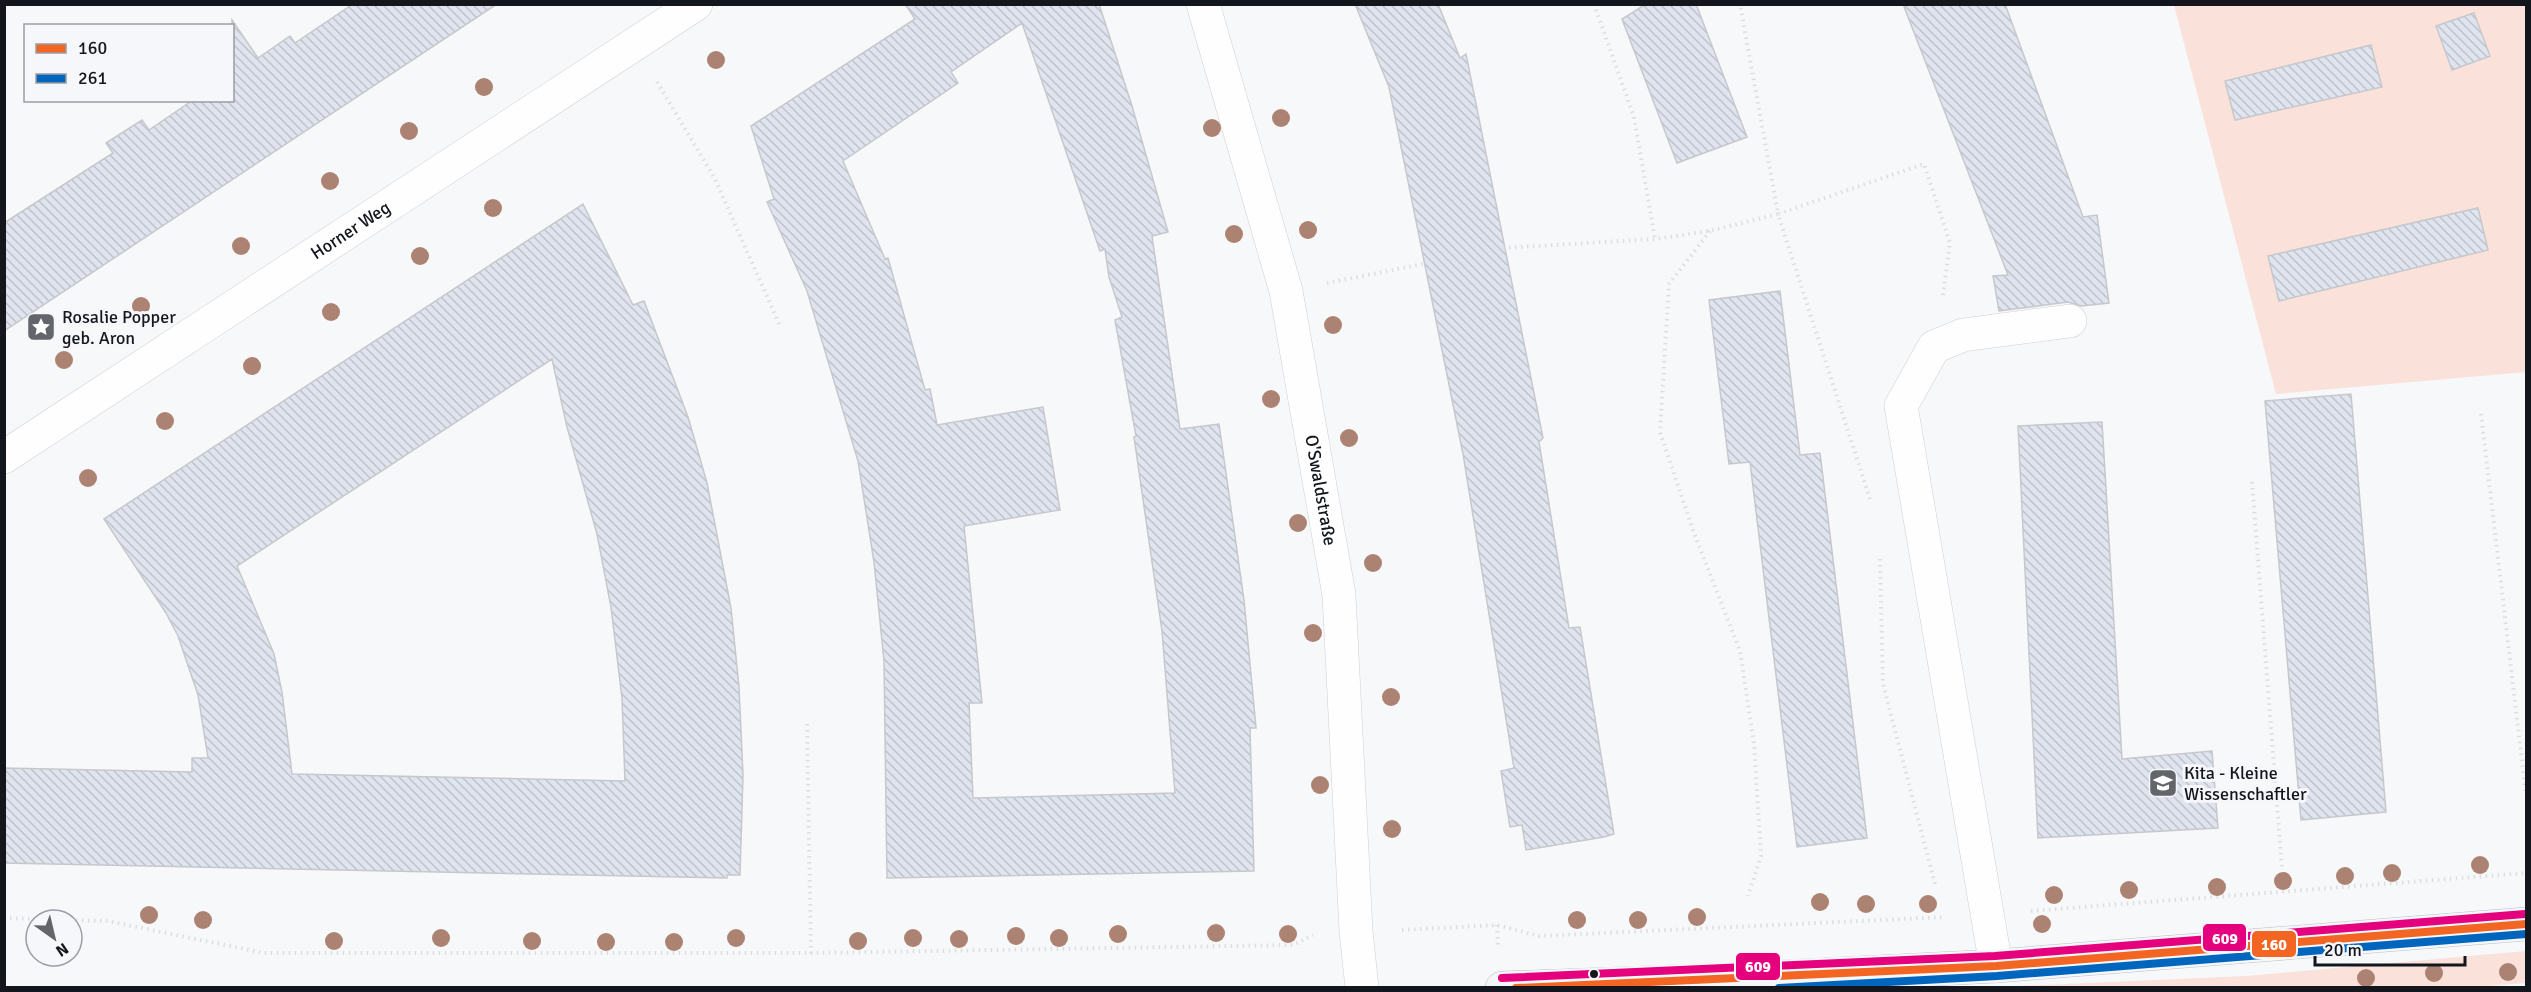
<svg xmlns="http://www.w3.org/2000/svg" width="2531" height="992" font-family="Signika,sans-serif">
	<defs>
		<pattern id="building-back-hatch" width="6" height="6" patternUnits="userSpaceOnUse" patternTransform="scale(1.5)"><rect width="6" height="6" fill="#dfe4ee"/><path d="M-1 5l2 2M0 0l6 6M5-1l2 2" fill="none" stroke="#bec3cc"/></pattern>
	</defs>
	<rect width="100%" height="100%" fill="#f6f8fa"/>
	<path fill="#fae1da" d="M2174,5H2526V372L2276,394Z
		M2526,951V983L2476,987H1996L2247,976Z"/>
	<path fill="url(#building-back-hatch)" stroke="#c6c8cc" stroke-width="1.5" fill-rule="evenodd" d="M353,4H497L4,331V223L113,153L106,143L142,120L149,130L193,100H232V20L258,58L290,36L295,43Z
		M905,4H1099L1132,106L1168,232L1152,236L1180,429L1219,424L1244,600L1256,728H1250L1254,871L887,878L884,661L874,562L858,461L807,291L767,202L774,199L751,126L915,19ZM1022,23L1100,251L1105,249L1109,277L1122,317L1115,320L1136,436L1134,437L1162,631L1175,793L973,798L969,703H982L964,526L1060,510L1043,407L937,425L930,389L925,390L888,258L885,259L843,161L958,83L951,72Z
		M1355,4H1438L1460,58L1466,54L1543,438L1539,442L1569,628L1580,627L1614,834L1604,837L1526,850L1522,825L1510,827L1501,771L1514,768L1463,454L1389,87Z
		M1646,4H1696L1747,137L1677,163L1622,19Z
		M1903,4H2005L2083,217L2097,215L2109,303L2081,306L2068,302L1999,311L1993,276L2008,275Z
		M2474,13L2490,56L2452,70L2436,26Z
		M2371,45L2382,87L2235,120L2225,81Z
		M583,204L633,305L644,301L688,417L707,483L731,608L739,687L743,775L740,875H727V878L4,863V768L192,772V758H208L198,695L178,636L166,613L104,519ZM552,359L567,427L597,534L611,607L622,698L625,781L292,774L282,692L274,654L237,566Z
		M2478,208L2488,250L2279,301L2268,256Z
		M1780,291L1800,455L1820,453L1867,838L1797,847L1750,462L1729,464L1709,300Z
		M2351,394L2386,812L2301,820L2265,401Z
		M2102,422L2122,759L2212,751L2218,828L2038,838L2018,426Z"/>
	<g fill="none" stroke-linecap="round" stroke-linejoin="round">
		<g stroke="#ced0d5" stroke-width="34">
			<g id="minor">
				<path id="s1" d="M1203,4L1286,291L1339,595L1356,931L1362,988"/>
				<path id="s2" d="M4,457L696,4"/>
				<path d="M1996,966L1901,406L1934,347L1963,335L2070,321"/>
			</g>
		</g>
		<g stroke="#bcbfc7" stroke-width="34">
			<path id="major" d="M1502,988L1719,980L1996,966L2526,924"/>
		</g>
		<path stroke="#dcdedf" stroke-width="4" stroke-dasharray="1.5 4.5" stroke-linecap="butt" d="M1594,4L1634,117L1655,239
			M657,82L714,177L781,328
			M1710,231L1669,284L1660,432L1694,533L1740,651L1754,744L1761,856L1748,896
			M1503,248L1655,239L1710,231L1778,214L1740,4
			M1327,283L1423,264
			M2481,414L2526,795
			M2252,482L2282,869
			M1870,499L1778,214L1924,164L1950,243L1943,295
			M1880,559L1883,684L1935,884
			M807,724L811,953
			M2031,911L2526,873
			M4,918L108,921L264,953H811L1293,945L1313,935
			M1497,925L1498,945
			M1402,930L1497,925L1539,936L1945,917"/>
		<use href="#minor" stroke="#fefefe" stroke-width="33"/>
		<use href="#major" stroke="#f3f5f9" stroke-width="33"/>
		<g stroke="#f5f7fb" stroke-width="12">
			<path id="bus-1" d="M1516,988L1996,966L2526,924"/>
		</g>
		<g stroke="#f5f7fb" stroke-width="12">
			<path id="bus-2" d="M1779,988L1997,976L2526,934"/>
		</g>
		<g stroke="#f5f7fb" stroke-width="12">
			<path id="bus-3" d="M1502,978L1995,956L2525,914"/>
		</g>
		<use href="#bus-1" stroke="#f26522" stroke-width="8"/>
		<use href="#bus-2" stroke="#0065bd" stroke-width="8"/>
		<use href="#bus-3" stroke="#e5007d" stroke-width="8"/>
	</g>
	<g fill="#ac8272">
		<circle cx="716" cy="60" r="9"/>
		<circle cx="484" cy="87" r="9"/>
		<circle cx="1281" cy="118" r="9"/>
		<circle cx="1212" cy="128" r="9"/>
		<circle cx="409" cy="131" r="9"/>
		<circle cx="330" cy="181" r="9"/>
		<circle cx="493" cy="208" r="9"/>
		<circle cx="1308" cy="230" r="9"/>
		<circle cx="1234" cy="234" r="9"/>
		<circle cx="241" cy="246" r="9"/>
		<circle cx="420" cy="256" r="9"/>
		<circle cx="141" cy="306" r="9"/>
		<circle cx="331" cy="312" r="9"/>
		<circle cx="1333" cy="325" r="9"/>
		<circle cx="64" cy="360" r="9"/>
		<circle cx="252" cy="366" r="9"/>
		<circle cx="1271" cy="399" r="9"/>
		<circle cx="165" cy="421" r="9"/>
		<circle cx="1349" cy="438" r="9"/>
		<circle cx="88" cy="478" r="9"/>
		<circle cx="1298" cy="523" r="9"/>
		<circle cx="1373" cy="563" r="9"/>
		<circle cx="1313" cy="633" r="9"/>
		<circle cx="1391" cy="697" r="9"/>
		<circle cx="1320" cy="785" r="9"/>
		<circle cx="1392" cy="829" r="9"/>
		<circle cx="2480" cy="865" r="9"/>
		<circle cx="2392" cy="873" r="9"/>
		<circle cx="2345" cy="876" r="9"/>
		<circle cx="2283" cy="881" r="9"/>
		<circle cx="2217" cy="887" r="9"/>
		<circle cx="2129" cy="890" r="9"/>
		<circle cx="2054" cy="895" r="9"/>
		<circle cx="1820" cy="902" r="9"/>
		<circle cx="1866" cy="904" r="9"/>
		<circle cx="1928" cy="904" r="9"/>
		<circle cx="149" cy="915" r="9"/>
		<circle cx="1697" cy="917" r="9"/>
		<circle cx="203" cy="920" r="9"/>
		<circle cx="1577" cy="920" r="9"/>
		<circle cx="1638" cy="920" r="9"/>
		<circle cx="2042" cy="924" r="9"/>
		<circle cx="1216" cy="933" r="9"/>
		<circle cx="1118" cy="934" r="9"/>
		<circle cx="1288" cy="934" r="9"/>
		<circle cx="1016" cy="936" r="9"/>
		<circle cx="441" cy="938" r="9"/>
		<circle cx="736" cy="938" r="9"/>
		<circle cx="913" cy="938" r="9"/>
		<circle cx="1059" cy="938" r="9"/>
		<circle cx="959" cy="939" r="9"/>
		<circle cx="334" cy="941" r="9"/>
		<circle cx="532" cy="941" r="9"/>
		<circle cx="858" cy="941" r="9"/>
		<circle cx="606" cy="942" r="9"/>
		<circle cx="674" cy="942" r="9"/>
		<circle cx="2508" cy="972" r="9"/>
		<circle cx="2434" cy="973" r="9"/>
		<circle cx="2366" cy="978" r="9"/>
	</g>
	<defs>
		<g id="sight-square" transform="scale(1.5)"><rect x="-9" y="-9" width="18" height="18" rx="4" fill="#62656a" stroke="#f5f7fb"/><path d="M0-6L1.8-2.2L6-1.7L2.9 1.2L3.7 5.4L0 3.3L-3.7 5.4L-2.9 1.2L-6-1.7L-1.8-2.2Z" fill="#fff"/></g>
		<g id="school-square" transform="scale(1.5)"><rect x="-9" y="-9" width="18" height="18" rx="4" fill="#62656a" stroke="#f5f7fb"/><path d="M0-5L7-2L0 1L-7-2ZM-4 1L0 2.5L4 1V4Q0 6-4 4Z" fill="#fff"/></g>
	</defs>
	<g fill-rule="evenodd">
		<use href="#sight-square" x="41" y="327"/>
		<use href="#school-square" x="2163" y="783"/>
	</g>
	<circle fill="#13161d" stroke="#f5f7fb" stroke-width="2" cx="1594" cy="974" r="5"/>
	<g text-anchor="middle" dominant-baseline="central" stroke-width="6" stroke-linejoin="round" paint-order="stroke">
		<g font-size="18" fill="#13161d" stroke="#f5f7fb">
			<text stroke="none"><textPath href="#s2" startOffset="414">Horner Weg</textPath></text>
			<text stroke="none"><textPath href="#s1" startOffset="501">O'Swaldstraße</textPath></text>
		</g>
		<g font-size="18" fill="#13161d" stroke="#f5f7fb" text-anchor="start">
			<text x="62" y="317">Rosalie Popper<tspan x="62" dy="21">geb. Aron</tspan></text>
			<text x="2184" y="773">Kita - Kleine<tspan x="2184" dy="21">Wissenschaftler</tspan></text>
		</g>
	</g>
	<g stroke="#f5f7fb" stroke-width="2">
		<rect x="2202" y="923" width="45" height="29" rx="6" fill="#e5007d"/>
		<rect x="2251" y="930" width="46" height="28" rx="6" fill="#f26522"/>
		<rect x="1735" y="952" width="46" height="29" rx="6" fill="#e5007d"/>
	</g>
	<g font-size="16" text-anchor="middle" font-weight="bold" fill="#fff">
		<text x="2225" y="944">609</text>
		<text x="2274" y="950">160</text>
		<text x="1758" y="972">609</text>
	</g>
	<rect width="2531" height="992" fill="none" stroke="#13161d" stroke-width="12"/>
	<rect x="24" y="24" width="210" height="78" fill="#f5f7fb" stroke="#9b9da2" stroke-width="1.5"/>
	<rect x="36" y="44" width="30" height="9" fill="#f26522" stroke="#9b9da2" stroke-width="1.5"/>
	<text x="78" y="54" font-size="18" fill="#13161d">160</text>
	<rect x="36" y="74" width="30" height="9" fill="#0065bd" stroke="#9b9da2" stroke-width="1.5"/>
	<text x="78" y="84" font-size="18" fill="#13161d">261</text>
	<g transform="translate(54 938) rotate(146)"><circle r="28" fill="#f5f7fb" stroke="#9b9da2" stroke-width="1.5"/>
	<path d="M0-4.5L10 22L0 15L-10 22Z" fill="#62656a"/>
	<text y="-9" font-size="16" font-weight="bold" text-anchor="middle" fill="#13161d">N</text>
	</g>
	<path d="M2315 956v9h150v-9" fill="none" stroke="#13161d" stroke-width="3"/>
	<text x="2324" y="956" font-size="18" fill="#13161d" stroke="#f5f7fb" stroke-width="4.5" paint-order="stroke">20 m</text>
</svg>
